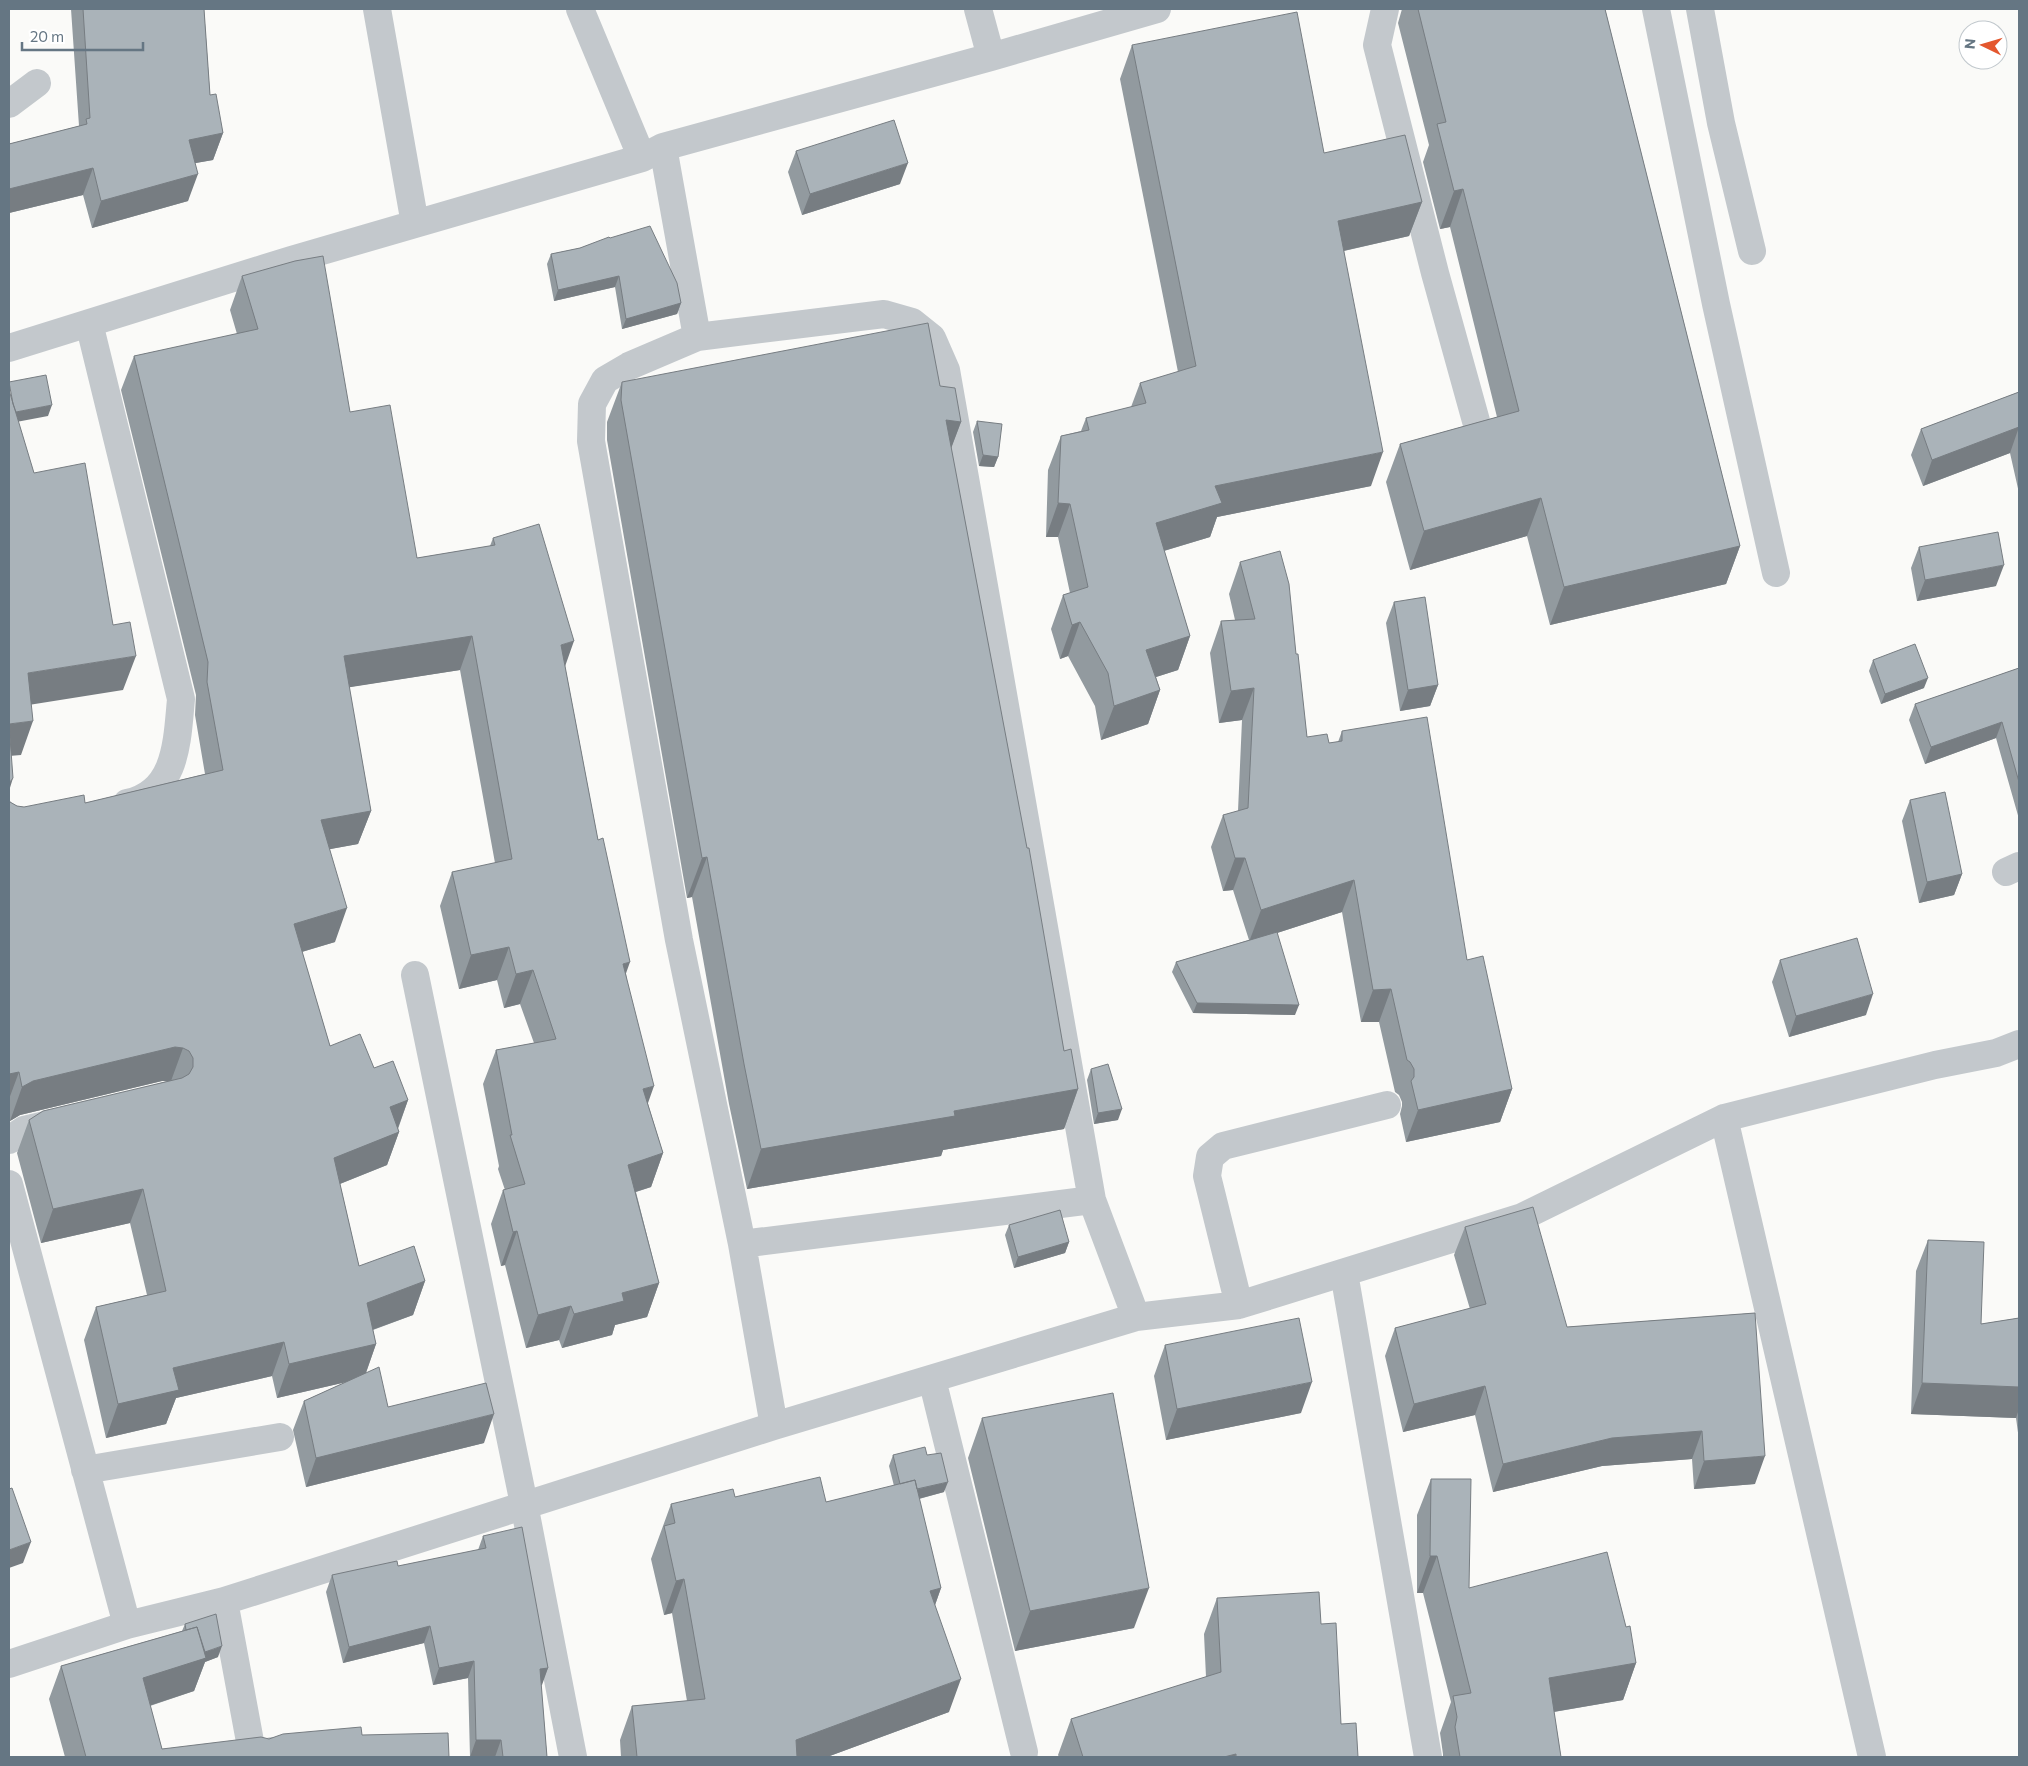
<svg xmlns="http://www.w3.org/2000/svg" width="2028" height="1766" font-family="Commissioner,sans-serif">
	<rect width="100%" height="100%" fill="#fafaf8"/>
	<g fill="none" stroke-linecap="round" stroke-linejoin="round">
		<path stroke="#c3c8cc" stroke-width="28" d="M377,9L415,224
			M580,9L642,158
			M978,9L991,57
			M1385,9L1377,45L1435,273L1476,421
			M1656,9L1716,304L1776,573
			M1700,9L1721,123L1752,251
			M9,104L37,83
			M663,147L697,337
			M89,323L181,699C177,741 177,793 127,803
			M9,348L291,260L642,158L663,147L991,57L1157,9
			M2006,872L2019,866
			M415,975L524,1504L573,1757
			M1724,1118L1872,1757
			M9,1140L24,1130L63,1121
			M9,1184L127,1625
			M742,1244L1092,1200
			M1344,1273L1428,1757
			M1239,1305L1207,1176L1210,1157L1223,1146L1387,1105
			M932,1379L1024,1752
			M774,1426L742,1244L679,940L591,441L592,404L605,380L629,366L697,337L884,314L912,322L932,338L946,370L1092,1200L1136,1317
			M85,1470L280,1437
			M224,1601L251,1747L257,1757L272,1751
			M9,1664L127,1625L224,1601L774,1426L1136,1317L1239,1305L1522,1217L1724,1118L1935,1065L1996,1053L2019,1044"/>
	</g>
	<path fill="#929a9f" d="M71,9H204L210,95L223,133L213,160L195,163L188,201L92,228L83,195L9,213V144L79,126Z
		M1402,9H1605L1740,546L1726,584L1550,625L1527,536L1410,570L1386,482L1400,444L1497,417L1450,227L1440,229L1423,162L1429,145L1398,23Z
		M1132,45L1324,153L1422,202L1409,236L1344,251L1371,486L1217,517L1210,537L1164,551L1190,636L1178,670L1156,677L1160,690L1148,724L1101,740L1095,706L1068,656L1060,659L1051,629L1063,595L1070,593L1058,537H1046L1048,470L1061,436L1081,431L1086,418L1131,407L1140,383L1178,372L1120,79Z
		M796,151L900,184L802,215L788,172Z
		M610,238L681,303L677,314L622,329L615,287L554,301L547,264L551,254L580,248Z
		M242,276L350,412L417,558L490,546L493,538L565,666L598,840L626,974L648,1104L663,1153L651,1187L636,1192L659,1283L647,1317L615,1325L612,1335L562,1348L559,1340L526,1348L505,1265L501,1266L491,1224L503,1190H505L498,1169L499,1166L483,1084L496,1050L534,1043L520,1004L504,1008L497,980L459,989L440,906L452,872L495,863L460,670L349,687L371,811L358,844L330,849L335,942L302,952L330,1046L374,1068L408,1100L398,1129L399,1132L387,1165L340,1184L359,1266L425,1281L413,1315L373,1330L376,1344L366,1373L388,1407L484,1443L306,1487L293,1430L304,1401L346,1382L277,1398L272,1376L176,1398L166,1424L106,1438L84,1340L96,1307L147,1295L130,1223L41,1243L17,1153L29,1120L167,1081H162L20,1115L10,1121L9,1115V800L10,802L17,806L24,807L85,803L205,774L195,715L196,695L121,390L134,356L237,334L230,310Z
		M622,382L940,386L961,422L951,448L1064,1051L1078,1089L1064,1129L943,1150L941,1156L747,1189L729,1104L692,897L687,898L607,440V422Z
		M2019,392V493L2010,453L1923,486L1911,455L1921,429Z
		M977,421L998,457L994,467L979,466L973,432Z
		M1919,547L1996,586L1917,601L1911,568Z
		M1240,562L1296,654L1307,737L1329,743L1338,742L1342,731L1467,960L1512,1089L1500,1122L1406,1142L1400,1114L1402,1106V1102L1399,1095L1395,1092L1379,1022H1361L1342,912L1277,933L1295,1015L1193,1013L1172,972L1176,962L1249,940L1233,890L1223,891L1211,847L1223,815L1238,811L1242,720L1219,723L1210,653L1221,621L1235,620L1229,594Z
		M1394,602L1438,685L1430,706L1400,711L1386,623Z
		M1873,660L1924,688L1881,704L1869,671Z
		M2019,668V819L1996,738L1925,764L1909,720L1915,704Z
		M1910,800L1962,874L1954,895L1919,903L1902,821Z
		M1780,960L1866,1015L1789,1037L1772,982Z
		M1091,1069L1118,1120L1094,1124L1087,1080Z
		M1009,1225L1069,1242L1065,1253L1014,1268L1005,1235Z
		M1465,1227L1567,1327L1755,1313V1484L1694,1489L1692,1459L1602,1466L1493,1492L1475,1415L1403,1432L1385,1356L1395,1328L1470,1309L1454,1255Z
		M1928,1240L1981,1324L2019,1318V1440L2016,1418L1911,1414L1916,1271Z
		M1165,1345L1301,1413L1166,1440L1154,1376Z
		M982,1418L1134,1628L1015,1651L968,1458Z
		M893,1455H927L944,1492L919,1499L941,1588L935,1605L949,1712L827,1757H621L620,1740L632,1706L687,1701L672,1613L664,1615L651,1559L671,1504L735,1497L826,1502L894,1486L889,1466Z
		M1431,1479L1469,1588L1636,1663L1623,1700L1554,1712L1561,1757H1443V1754L1440,1733L1451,1702L1423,1593H1417V1515Z
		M483,1536L548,1668L541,1685L547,1757H470L468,1678L433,1685L424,1643L343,1663L326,1592L332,1575L398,1566L478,1550Z
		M1217,1598L1321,1624L1341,1724L1358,1757H1059L1058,1755L1071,1719L1206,1677L1204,1634Z
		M185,1624L218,1657L205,1662L194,1691L150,1706L162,1749L269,1739L362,1735L449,1757H65L49,1699L61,1666L182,1631Z"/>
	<path fill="#777d82" d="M223,133L213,160L179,166L189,140Z
		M908,163L900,184L802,215L810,194Z
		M93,168L83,195L9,213V189Z
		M198,174L188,201L92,228L101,201Z
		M1463,189L1450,227L1440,229L1454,191Z
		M1422,202L1409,236L1325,255L1338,221Z
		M619,276L615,287L554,301L558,290Z
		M681,303L677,314L622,329L626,319Z
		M52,405L48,416L11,423L15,412Z
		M946,420L961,422L946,462Z
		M2019,427L2010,453L1923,486L1932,460Z
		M1383,452L1371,486L1217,517L1210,537L1143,557L1156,523L1215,486Z
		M983,455L998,457L994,467L979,466Z
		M1541,498L1527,536L1410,570L1424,531Z
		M1058,503L1070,504L1058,537H1046Z
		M1740,546L1726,584L1550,625L1564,587Z
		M2004,565L1996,586L1917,601L1925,580Z
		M1080,622L1068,656L1060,659L1072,625Z
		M472,636L460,670L332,690L344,656Z
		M1190,636L1178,670L1134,684L1146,650Z
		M574,641L562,675L561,645Z
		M136,656L123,690L16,707L28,673Z
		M1928,678L1924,688L1881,704L1885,694Z
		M1438,685L1430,706L1400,711L1408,690Z
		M1254,688L1242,720L1219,723L1231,691Z
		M1160,690L1148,724L1101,740L1114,706Z
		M33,721L21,755L9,756V724Z
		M2002,722L1996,738L1925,764L1931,747Z
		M13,778L9,791V783Z
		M371,811L358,844L309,853L321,820Z
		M707,857L692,897L687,898L702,858Z
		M1235,858H1245L1233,890L1223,891Z
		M1962,874L1954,895L1919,903L1927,882Z
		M1354,880L1342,912L1249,942L1261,910Z
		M347,908L335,942L281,958L294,924Z
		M509,947L497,980L459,989L471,955Z
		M630,962L618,996L623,964Z
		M533,970L520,1004L504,1008L516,974Z
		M1391,989L1379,1022H1361L1373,990Z
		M1873,994L1866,1015L1789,1037L1796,1016Z
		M1197,1003L1299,1005L1295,1015L1193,1013Z
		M175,1047L183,1048L171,1081H162L20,1115L10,1121L22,1087L33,1081Z
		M19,1072L9,1099V1074Z
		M654,1086L642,1120L643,1089Z
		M1078,1089L1064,1129L943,1150L941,1156L747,1189L761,1149L954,1111Z
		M1512,1089L1500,1122L1406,1142L1418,1110Z
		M408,1100L396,1133L399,1132L387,1165L322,1191L334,1158L390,1107Z
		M1122,1109L1118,1120L1094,1124L1098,1113Z
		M663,1153L651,1187L616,1198L628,1165Z
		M143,1189L130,1223L41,1243L53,1209Z
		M517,1231L505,1265L501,1266L513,1232Z
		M1069,1242L1065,1253L1014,1268L1018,1257Z
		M425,1281L413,1315L355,1336L367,1303Z
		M659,1283L647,1317L615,1325L612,1335L562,1348L574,1314L622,1293Z
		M571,1306L559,1340L526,1348L538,1315Z
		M284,1342L272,1376L176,1398L166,1424L106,1438L118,1404L173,1368Z
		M376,1344L364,1378L277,1398L289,1364Z
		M1312,1382L1301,1413L1166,1440L1177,1409Z
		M1922,1383L2019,1387V1409L2016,1418L1911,1414Z
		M1485,1386L1475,1415L1403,1432L1414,1404Z
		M494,1414L484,1443L306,1487L316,1458Z
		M1702,1431L1692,1459L1602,1466L1493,1492L1503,1464L1612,1438Z
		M1765,1456L1755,1484L1694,1489L1704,1461Z
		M948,1482L944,1492L899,1504L903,1493Z
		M31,1542L23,1563L9,1568V1550Z
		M1430,1556H1437L1423,1593H1417Z
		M684,1579L672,1613L664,1615L676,1581Z
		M941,1588L929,1622L930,1591Z
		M1149,1588L1134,1628L1015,1651L1030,1611Z
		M430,1626L424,1643L343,1663L349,1647Z
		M222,1646L218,1657L205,1662L194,1691L130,1712L143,1678L195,1656Z
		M474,1661L468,1678L433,1685L439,1668Z
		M1636,1663L1623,1700L1535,1715L1549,1678Z
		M548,1668L542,1685L534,1686L540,1669Z
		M961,1679L949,1712L827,1757H789L796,1740Z
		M476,1740H501L495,1757H470Z
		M1236,1754L1235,1757H1224Z"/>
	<path fill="#aab3b9" stroke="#777d82" d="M83,9H204L210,95L216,94L223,133L189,140L198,174L101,201L93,168L9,189V144L87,124L86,119L90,118Z
		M1418,9H1605L1740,546L1564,587L1541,498L1424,531L1400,444L1519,411L1463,189L1454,191L1437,124L1446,122Z
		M1297,12L1324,153L1405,135L1422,202L1338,221L1383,452L1215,486L1222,503L1156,523L1190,636L1146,650L1160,690L1114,706L1108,673L1080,622L1072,625L1063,595L1088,587L1070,504L1058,503L1061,436L1089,430L1086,418L1146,403L1140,383L1196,366L1132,45Z
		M894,120L908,163L810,194L796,151Z
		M650,226L677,283L681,303L626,319L619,276L558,290L551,254L580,248L609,237L610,238Z
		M323,256L350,412L390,405L417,558L495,545L493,538L539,524L574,641L561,645L598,840L603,838L630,962L623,964L654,1086L643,1089L663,1153L628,1165L659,1283L622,1293L624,1301L574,1314L571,1306L538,1315L517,1231L513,1232L503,1190L525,1184L510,1135H512L496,1050L556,1039L533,970L516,974L509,947L471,955L452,872L512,859L472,636L344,656L371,811L321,820L347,908L294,924L330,1046L360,1034L374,1068L393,1061L408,1100L390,1107L399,1132L334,1158L359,1266L414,1246L425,1281L367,1303L376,1344L289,1364L284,1342L173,1368L179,1390L118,1404L96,1307L166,1291L143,1189L53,1209L29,1120L43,1111L182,1078L189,1074L193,1067V1058L189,1051L183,1048L175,1047L33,1081L22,1087L19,1072L9,1074V800L10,802L17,806L24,807L84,795L85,803L223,770L207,682L208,662L134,356L258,329L242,276L295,261Z
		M928,323L940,386L955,388L961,422L946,420L1027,848H1029L1064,1051L1071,1049L1078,1089L954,1111L955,1116L761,1149L744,1064L707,857L702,858L621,400L622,382Z
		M46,375L52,405L16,412L13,404L9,382Z
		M9,390L34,473L85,463L113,625L130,622L136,656L28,673L33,721L9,724L13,778L9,783Z
		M2019,392V428V427L1932,460L1921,429Z
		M977,421L1002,424L998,457L983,455Z
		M1998,532L2004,565L1925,580L1919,547Z
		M1280,551L1289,584L1296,654H1298L1307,737L1327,734L1329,743L1342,741V731L1427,717L1467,960L1483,956L1512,1089L1418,1110L1411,1081L1414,1077V1069L1410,1062L1407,1060L1391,989L1373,990L1354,880L1261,910L1245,858H1235L1223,815L1248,808L1254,688L1231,691L1221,621L1255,619L1240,562Z
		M1425,597L1438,685L1408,690L1394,602Z
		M1915,644L1928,678L1885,694L1873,660Z
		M2019,668V782L2002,722L1931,747L1915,704Z
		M1945,792L1962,874L1927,882L1910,800Z
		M1277,932L1299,1005L1197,1003L1176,962Z
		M1857,938L1873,994L1796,1016L1780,960Z
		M1108,1064L1122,1109L1098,1113L1091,1069Z
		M1533,1207L1567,1327L1755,1313L1765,1456L1704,1461L1702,1431L1612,1438L1503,1464L1485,1386L1414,1404L1395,1328L1486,1304L1465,1227Z
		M1060,1210L1069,1242L1018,1257L1009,1225Z
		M1928,1240L1984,1242L1981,1324L2019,1318V1387L1922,1383Z
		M1299,1318L1312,1382L1177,1409L1165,1345Z
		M379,1367L388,1407L486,1383L494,1414L316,1458L304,1401Z
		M1113,1393L1149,1588L1030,1611L982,1418Z
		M925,1447L927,1455L941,1453L948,1482L917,1489L915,1480L900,1484L893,1455Z
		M820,1477L826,1502L915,1480L941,1588L930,1591L961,1679L796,1740L797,1757H637L632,1706L705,1699L684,1579L676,1581L664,1526L675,1523L671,1504L733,1489L735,1497Z
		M1431,1479H1471L1469,1588L1607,1552L1626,1627L1630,1626L1636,1663L1549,1678L1561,1757H1460L1455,1727L1457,1717L1453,1696L1471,1693L1437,1556H1430Z
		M12,1488L31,1542L9,1550V1489Z
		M522,1527L548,1668L540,1669L547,1757H503L501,1740H476L474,1661L439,1668L430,1626L349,1647L332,1575L397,1561L398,1566L486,1548L483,1536Z
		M1319,1592L1321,1624L1336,1623L1341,1724L1356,1723L1358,1757H1236V1754L1224,1757H1083L1071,1719L1221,1672L1217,1598Z
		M216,1614L222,1646L205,1652L197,1627L186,1630L185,1624Z
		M197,1627L206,1658L143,1678L162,1749L261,1737L269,1739L283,1734L361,1727L362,1735L448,1733L449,1757H86L61,1666Z"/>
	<rect width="2028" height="1766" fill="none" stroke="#657683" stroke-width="20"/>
	<g transform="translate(1983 45) rotate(275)"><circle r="24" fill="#ffffff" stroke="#c1c8cd"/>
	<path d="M0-4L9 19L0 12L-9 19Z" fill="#e4572e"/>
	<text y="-8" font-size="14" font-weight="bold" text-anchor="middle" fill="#657683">N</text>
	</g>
	<path d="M22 42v8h121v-8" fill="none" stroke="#657683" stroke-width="2.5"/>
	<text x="30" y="42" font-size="15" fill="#657683" stroke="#ffffff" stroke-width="4" paint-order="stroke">20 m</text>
</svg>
